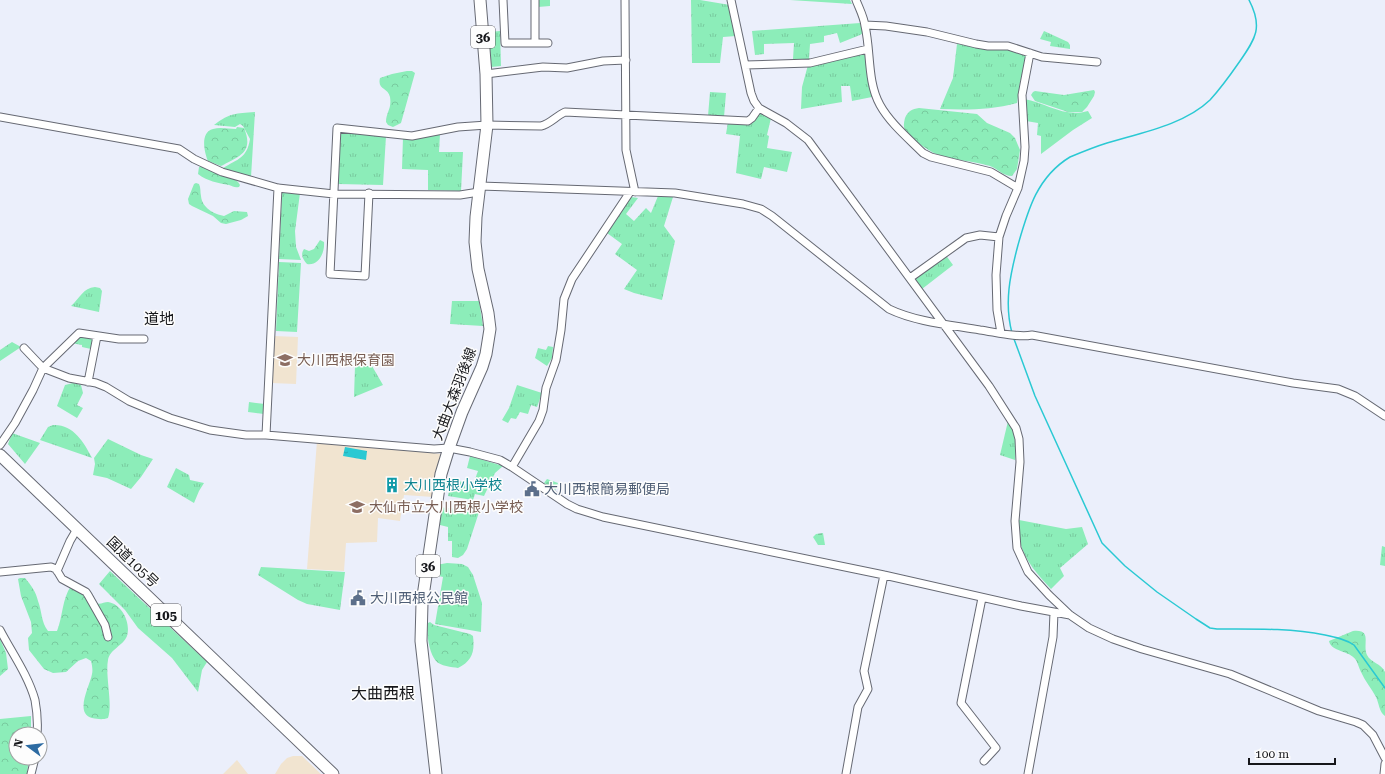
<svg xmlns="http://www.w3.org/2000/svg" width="1385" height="774" font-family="'Roboto Serif','Noto Sans JP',serif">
	<defs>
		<pattern id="grass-tufts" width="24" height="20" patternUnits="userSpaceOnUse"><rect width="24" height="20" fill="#8cedb9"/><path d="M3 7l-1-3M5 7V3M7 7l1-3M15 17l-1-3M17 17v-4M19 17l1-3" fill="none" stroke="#78ca9e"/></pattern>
		<pattern id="forest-crowns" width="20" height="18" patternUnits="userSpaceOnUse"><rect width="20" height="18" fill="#8cedb9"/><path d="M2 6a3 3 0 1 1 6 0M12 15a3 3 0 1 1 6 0" fill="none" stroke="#78ca9e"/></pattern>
		<pattern id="cemetery-stones" width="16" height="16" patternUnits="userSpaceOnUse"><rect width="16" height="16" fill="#8cedb9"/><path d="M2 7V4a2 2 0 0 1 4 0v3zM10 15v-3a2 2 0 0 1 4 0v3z" fill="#78ca9e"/></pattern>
		<pattern id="water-ripples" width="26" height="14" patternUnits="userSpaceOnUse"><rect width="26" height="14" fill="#2ac9d3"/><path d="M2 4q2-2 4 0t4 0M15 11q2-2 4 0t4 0" fill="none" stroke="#25acb5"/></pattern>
	</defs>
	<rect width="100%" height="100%" fill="#ebeffb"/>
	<path fill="#f1e4d0" d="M274,336L298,337L296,384L271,383Z
		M317,441L442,454L433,497L404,495L400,521L378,518L377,542L346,543L344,571L307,569Z
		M293,756H302L321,774H275L281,764L287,758Z
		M237,760L248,774H223Z"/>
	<path fill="url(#grass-tufts)" d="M538,0H550V6L538,7Z
		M691,0H700L730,5L736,36L723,37L720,63H692Z
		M790,0H850L852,4Z
		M860,23L863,33L860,35L840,43L837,33L824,36V42L810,44L809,59H793L794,43L764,44V54L755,55L752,31Z
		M500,31L501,66L491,67L489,32Z
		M1044,31L1068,42L1070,45V49L1050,46L1051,42L1040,39Z
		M957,44L1005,49L1027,55L1020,83L1017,103C991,110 967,110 940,109L953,78Z
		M866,50L872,97L852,101L850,86H841L842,102L801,109L802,87L808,65Z
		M710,92L726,93L724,117L708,116Z
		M1024,99C1047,103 1064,118 1088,111L1092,118L1073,130L1041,154V136L1037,135L1038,123L1026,121Z
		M255,112L251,177L223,168C238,159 247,158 250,139L243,126L240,124L235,127L214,125C231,112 235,114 255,112Z
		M759,113L771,118L767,135L769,136L767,148L792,152L787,172L764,167L761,179L736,173L740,136L726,134L728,122L748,124Z
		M341,131L386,136L383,185L338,184Z
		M440,134L439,152H463L461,191L428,190V170L402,169L403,137Z
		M282,193H300L295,231L296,247L301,260L279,259Z
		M664,195L673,197L664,226L675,241L662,300L634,293L624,289L637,270L615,254L622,244L607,233L631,197L638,198L626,214L634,221L646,208L651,213L658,196Z
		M945,254L953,265L922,289L914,279Z
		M279,262L301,263L297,332L276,331Z
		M95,287L100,288L102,291L99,312L71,306C80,298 83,288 95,287Z
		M452,301H479L483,326L450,324Z
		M80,337L91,338L92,340L91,349L82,347V345L71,343Z
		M12,342L21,347L0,361V350Z
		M548,346L553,347L552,358L547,366L535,358L538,348L546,350Z
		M355,366H372L383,385L354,397Z
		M73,383L81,385L83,393L77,405L83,408L77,418L57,406L65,385Z
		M517,385L542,393L537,407L531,405L528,414L520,412L516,419L511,418L508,423L502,420L509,408Z
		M249,402L265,404L264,414L248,412Z
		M1008,421C1016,435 1016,444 1015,460L1000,455Z
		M53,425C73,424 84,442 92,458L40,440L48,427Z
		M12,433L40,443L25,464L8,444Z
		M108,439L141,455L153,459L141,477L131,489L107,478L93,475L95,464L94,458Z
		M470,456L503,466L495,473L484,496L475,494L473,500L448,496L450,486L445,485V481L452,483L453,480L463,482L464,480L474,482L478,471L467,468Z
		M176,468L189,475L190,480L204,483L199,491L194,503L167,487Z
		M467,505L481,506L467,549L463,555L458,558L452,557V541H448V527L436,524L439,507L466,510Z
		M1019,520L1066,529L1082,527L1088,544L1060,568L1064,576L1051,589C1038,575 1025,561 1020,542C1019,535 1019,527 1019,520Z
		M1382,546L1385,547V566L1380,565Z
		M447,563L462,564L468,567L473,575L482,603L481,632L435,624L443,577L430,574L431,566Z
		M261,567L345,572L340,610L307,604L298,600L258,575Z
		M110,571L207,662L202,670L198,692L172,658L138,628L125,610L99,584Z"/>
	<path fill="url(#forest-crowns)" d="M407,71H412L415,73L401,123L393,127L388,125L386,122C386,112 392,109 390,97C388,87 377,90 380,78L392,74Z
		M1094,90L1095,92L1094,96L1087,107L1082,112H1068L1035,101L1031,95L1033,92L1035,91L1064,95Z
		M919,108L977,114L987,123L1010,133L1015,138L1020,150L1017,169L1012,176C1003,176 998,169 990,166C972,161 953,160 936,154C929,151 908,137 905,130C903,126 904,122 905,118C908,111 912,109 919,108Z
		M237,127L244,128C254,152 240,156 221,166L208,161C204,152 200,132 213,129C220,127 229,129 236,129Z
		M202,166L234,179L238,182L240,185L239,187C234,188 233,186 229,185C218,183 207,181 198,174L199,167Z
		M196,183L199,184C201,188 200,192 201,196C202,208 214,214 224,216L234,211L247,212L248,216L241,220L226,224L221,223L213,216L192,206L189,204L188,199L194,184Z
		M320,240L324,242C325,252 319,266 307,264C303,259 300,255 304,249L309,251L314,249Z
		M20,578H25C31,585 36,592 38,601C42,611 41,622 48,631H57C63,616 62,599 71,586L75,585C81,590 90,601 96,603C100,605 104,602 108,602C122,604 131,623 127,636C123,646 110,649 108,660C105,676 113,704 108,718C102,720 98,719 92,718C74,713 90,686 92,674C93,670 92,665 91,661L86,658L78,661L66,672L53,673L44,669L29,650L28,638L32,633L31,622L21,596L18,579Z
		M430,622L434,625L470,634L473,636C475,652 472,661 458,668C452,667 440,666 436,661C429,653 426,633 428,623Z
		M1353,631C1373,629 1362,644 1367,655C1371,663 1381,663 1385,672C1385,678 1385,707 1385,716C1379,712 1379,703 1376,697C1371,688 1365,681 1361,672C1359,668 1358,664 1356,660C1349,650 1331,652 1329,641Z
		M0,639L6,653L8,669L0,676Z
		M31,716V734H16V758H29L27,774H0V719Z"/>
	<path fill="url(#cemetery-stones)" d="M547,479L558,483L555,491L544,483Z
		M823,533L825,545H818L813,537L816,534Z"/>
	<path fill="url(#water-ripples)" d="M345,447L367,451L366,460L343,456Z"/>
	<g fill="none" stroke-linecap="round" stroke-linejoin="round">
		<path stroke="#2ac9d3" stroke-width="1.5" d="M1012,333C1004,303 1010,275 1018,245C1028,210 1037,177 1070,157C1082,152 1094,147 1107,143C1140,133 1184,125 1210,100C1221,88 1231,74 1240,61C1256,38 1263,27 1249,0
			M1014,339L1035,396L1102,543L1125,566L1157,592L1196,619L1210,628L1217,629C1253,629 1290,628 1325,635C1335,637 1345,639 1354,645L1385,688"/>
		<g stroke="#666973" stroke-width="9">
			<path id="minor" d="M503,0L505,43H535V0
				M625,0L626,150L635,192
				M731,0L751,93L754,101L759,108L786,123L808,140L989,386L1016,428L1019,439L1020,462L1015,521L1017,548L1028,572L1049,595L1070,615L1089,628L1113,639L1142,649L1230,674L1319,711L1356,722L1363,725L1373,735L1385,758
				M856,0C859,8 864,17 865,26C871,51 867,82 880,105C890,123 908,138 923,153L931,157L991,172L1018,188
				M865,25L886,26L927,32L976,44L988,46H1008L1042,57L1097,62
				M535,43H548
				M745,65L810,63L868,49
				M486,74L543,67L567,68L603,61L626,60
				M0,117L179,149L194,159L222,172L278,188L334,194L460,195L479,192
				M480,186L675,193L743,204L761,209L772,216L889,309C916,322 951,325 980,330C995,332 1017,338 1032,335L1293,383L1338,389L1355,396L1385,416
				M369,193L365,276L330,274L337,128L412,136L458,127L487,125L541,126C550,124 556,116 565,112L748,121L752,118L759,108
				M910,278L966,238L980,235L999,237
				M1001,333L997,310L996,275L999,237L1006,216L1018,188L1024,161L1025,147L1022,95L1030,53
				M24,348L43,368L69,378L96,383L106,387L129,401L170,418L210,430L246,435H266L434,449L449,448L470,452L500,460L512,467L567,504L577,509L603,517L884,575L1021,606L1070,615
				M88,382L97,336
				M266,435L278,188
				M0,445L15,423L33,390L43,368L79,333L119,339H144
				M512,467L539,421L543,410L546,388L556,360L561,330L564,299L572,279L630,192
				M57,571L70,541L77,529
				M0,572L51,567L56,569L62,579L86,592L88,595L105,625L108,637
				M982,598L961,703L996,748L984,761
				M0,630C12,653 28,675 35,700C37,711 38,723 37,734
				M31,774L35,758
				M846,774L858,707L868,689L864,671L884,575
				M1028,774L1053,637L1054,612
				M1384,774L1385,764"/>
		</g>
		<g stroke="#666973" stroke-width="13">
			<path id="primary" d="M436,774L421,641L422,603L441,474L449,448L462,412L482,367L486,354L490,329L488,313L478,269L475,242L476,217L487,125L486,74L480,0"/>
		</g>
		<g stroke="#666973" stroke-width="13">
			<path id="trunk" d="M0,455L333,774"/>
		</g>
		<use href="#minor" stroke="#fff" stroke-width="7"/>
		<use href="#primary" stroke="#fff" stroke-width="11"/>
		<use href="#trunk" stroke="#fff" stroke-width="11"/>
	</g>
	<defs>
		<g id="school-bare" transform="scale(1.2)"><path d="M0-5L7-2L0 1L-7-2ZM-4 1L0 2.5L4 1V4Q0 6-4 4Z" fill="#8d6e63" stroke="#fdfdfd" stroke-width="2.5" paint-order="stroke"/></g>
		<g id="building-bare" transform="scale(1.2)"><path d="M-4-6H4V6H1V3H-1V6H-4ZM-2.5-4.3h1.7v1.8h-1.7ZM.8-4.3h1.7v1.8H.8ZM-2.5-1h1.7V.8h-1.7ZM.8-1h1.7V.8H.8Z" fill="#0f9aa8" stroke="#fdfdfd" stroke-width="2.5" paint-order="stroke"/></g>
		<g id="civic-bare" transform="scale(1.2)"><path d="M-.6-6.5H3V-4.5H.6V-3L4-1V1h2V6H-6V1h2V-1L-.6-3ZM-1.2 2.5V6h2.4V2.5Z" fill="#5c6f8a" stroke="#fdfdfd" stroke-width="2.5" paint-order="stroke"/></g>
	</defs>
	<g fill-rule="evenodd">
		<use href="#school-bare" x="285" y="360"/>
		<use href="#building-bare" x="392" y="485"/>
		<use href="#civic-bare" x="532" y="489"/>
		<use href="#school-bare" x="357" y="507"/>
		<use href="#civic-bare" x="358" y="598"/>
	</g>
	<g text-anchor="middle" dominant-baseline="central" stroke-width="3" stroke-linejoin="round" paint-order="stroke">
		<g fill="#fdfdfd" stroke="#5b5b5e" stroke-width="1">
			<rect x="471" y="26" width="24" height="22" rx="3"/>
			<rect x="416" y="555" width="24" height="22" rx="3"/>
			<rect x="151" y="604" width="30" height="22" rx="3"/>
		</g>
		<g font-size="13" font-weight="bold" fill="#15161a">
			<text x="483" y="37">36</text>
			<text x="428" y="566">36</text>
			<text x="166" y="615">105</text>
		</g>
		<g font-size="14" fill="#785e54" stroke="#fdfdfd" text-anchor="start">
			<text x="297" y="360">大川西根保育園</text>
			<text x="369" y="507">大仙市立大川西根小学校</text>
		</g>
		<g font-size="14" fill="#15161a" stroke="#fdfdfd">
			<text transform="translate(454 394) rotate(-69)">大曲大森羽後線</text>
			<text transform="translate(133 562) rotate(44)">国道105号</text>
		</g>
		<g font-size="14" fill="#0d838f" stroke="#fdfdfd" text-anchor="start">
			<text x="404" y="485">大川西根小学校</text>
		</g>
		<g font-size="14" fill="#4e5e75" stroke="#fdfdfd" text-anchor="start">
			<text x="544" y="489">大川西根簡易郵便局</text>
			<text x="370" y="598">大川西根公民館</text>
		</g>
		<g font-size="15" fill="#15161a" stroke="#fdfdfd">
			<text x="159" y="319">道地</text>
		</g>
		<g font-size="16" fill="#15161a" stroke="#fdfdfd">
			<text x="383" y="693">大曲西根</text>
		</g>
	</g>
	<g transform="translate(28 746) rotate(285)"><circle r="19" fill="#fdfdfd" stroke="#a0a1a2"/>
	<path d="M0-3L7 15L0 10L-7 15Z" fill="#2d6ba2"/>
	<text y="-6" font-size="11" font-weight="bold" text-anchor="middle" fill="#15161a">N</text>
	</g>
	<path d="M1249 758v6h86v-6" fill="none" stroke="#15161a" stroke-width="2"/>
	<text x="1255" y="758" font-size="12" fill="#15161a" stroke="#fdfdfd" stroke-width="3" paint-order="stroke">100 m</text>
</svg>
